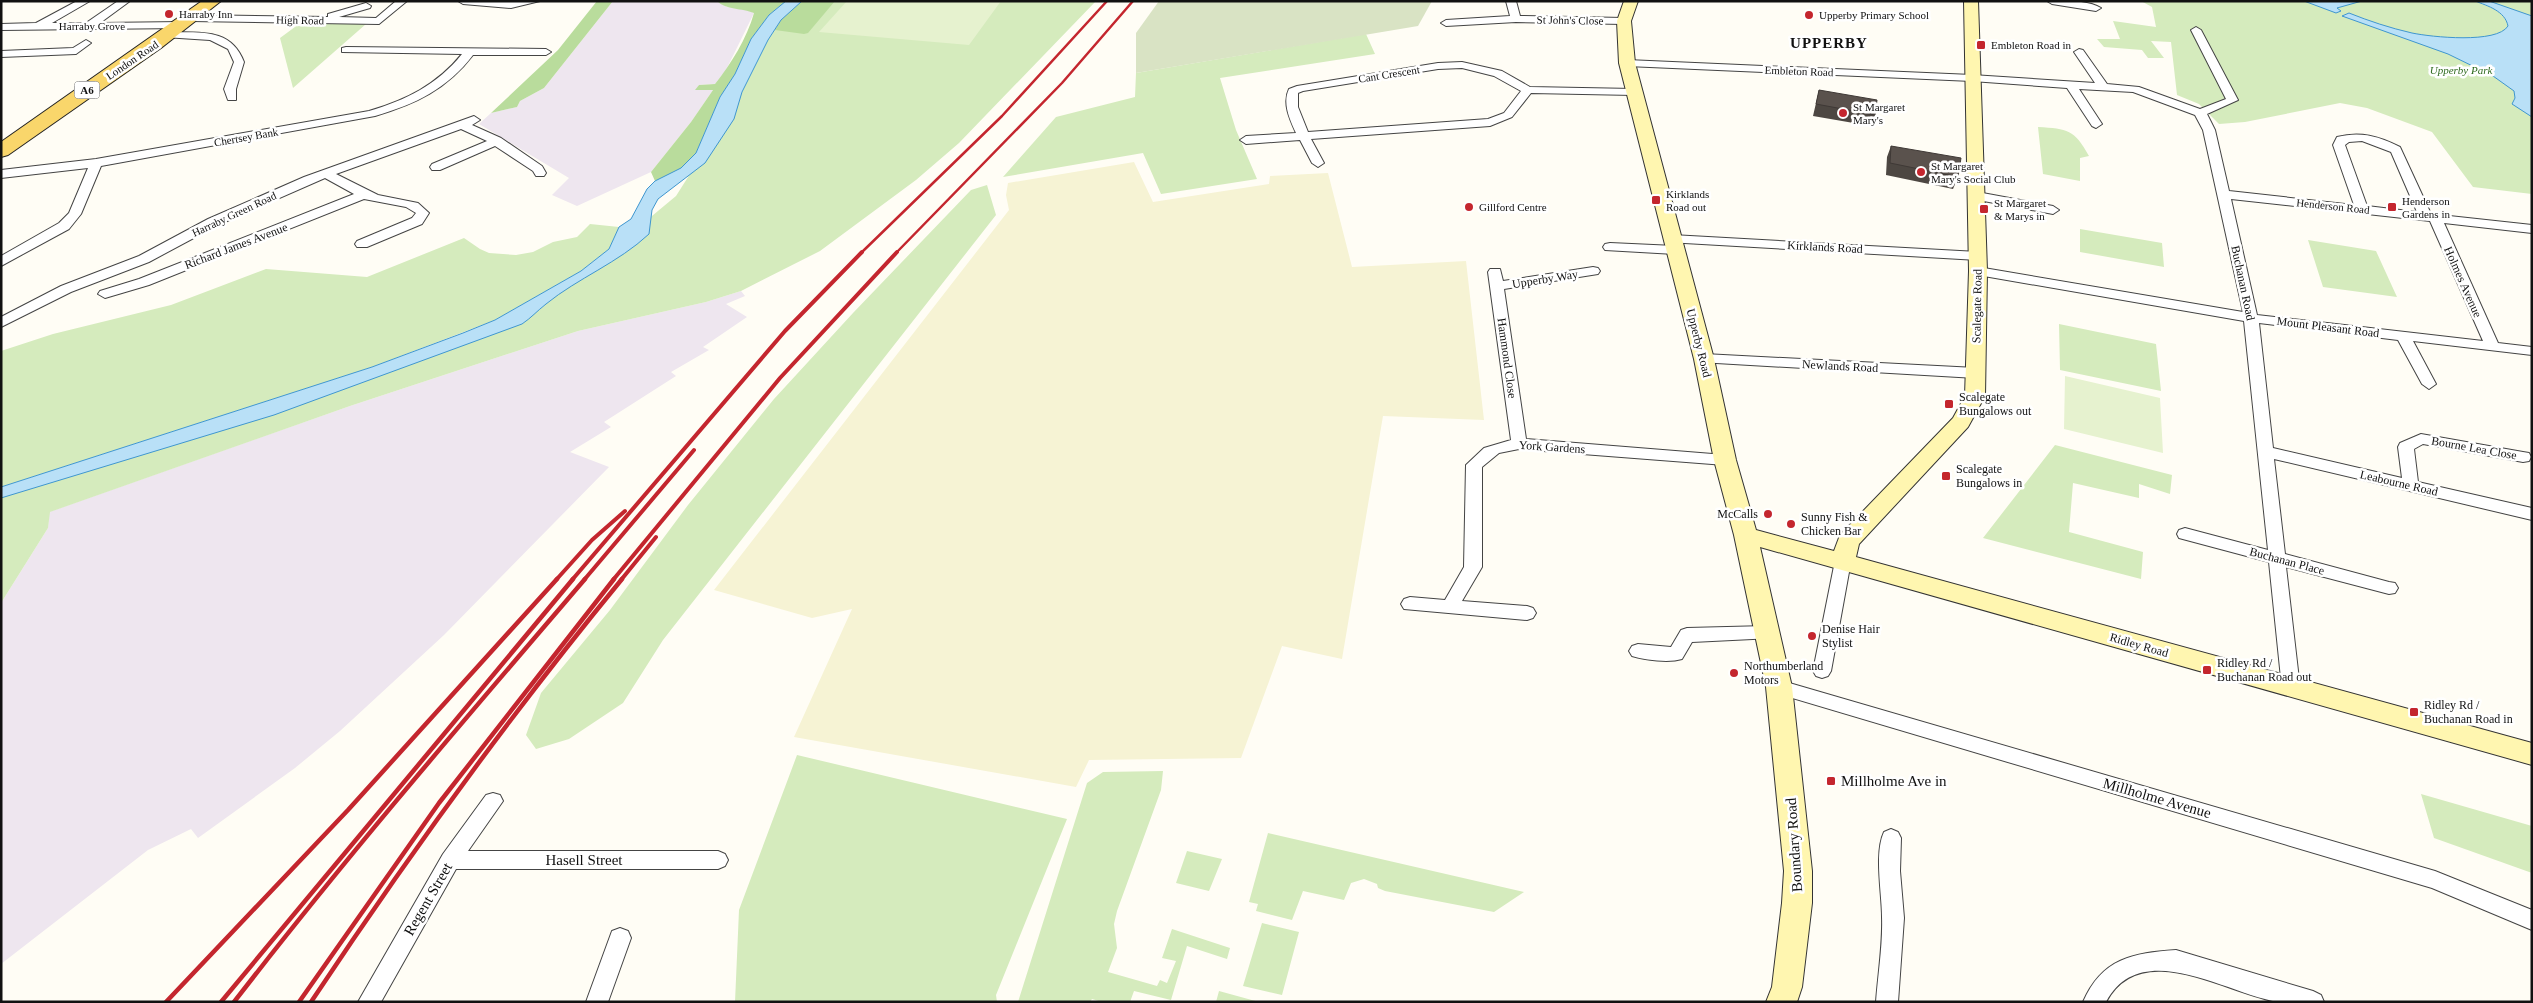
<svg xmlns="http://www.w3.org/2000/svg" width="2533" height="1003" font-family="'Times New Roman',serif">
	<rect width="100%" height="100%" fill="#fffdf5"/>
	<path fill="#eee6ef" d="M613,1H717L727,7L745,9L754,13L726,70L715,84L699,85L696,90H713L691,122L651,172L577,206L552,195L569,178L479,124L491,113L517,107L520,101L544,88Z
		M741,291L745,296L726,304L747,317L703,347L709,350L671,372L676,376L604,422L611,427L570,452L609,467L444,635L340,731L295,768L198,838L191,829L148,850L1,964V603L48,528L49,512L350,406L578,331L706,302Z"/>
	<path fill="#f6f3d4" d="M1134,162L1153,202L1269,184L1270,176L1328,173L1352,267L1466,261L1484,420L1383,416L1342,659L1282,646L1241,758L1089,760L1076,787L794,737L852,609L812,618L714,590L1009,210L1006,195L1008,183Z"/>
	<path fill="#d5ebbd" d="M802,1H1096L959,143L916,180L820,251L741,291L706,302L578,331L350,406L50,512L48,528L1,603V495L522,324L676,196L742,92L768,40L781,20Z
		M2141,1H2532V194L2473,187L2432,132L2367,108L2340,103L2245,122L2219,124L2199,104L2177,95L2171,42L2151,41L2164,58H2148L2142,50L2104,47L2097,39H2120L2113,21L2156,27L2152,7Z
		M299,24H366L293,88L280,38Z
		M1366,34L1375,54L1220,78L1236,130L1257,179L1161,194L1143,153L1003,177L1056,117L1135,97L1136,73Z
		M2038,127C2068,129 2074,129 2089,156L2080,158V181L2043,174Z
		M987,185L996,215L663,640L623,703L569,739L536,749L526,735L541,693L610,610L688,505L774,399L853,313L971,190Z
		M590,224L619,227L609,249L581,271L495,320L372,367L1,487V351L53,334L171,305L266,269L367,277L464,238L480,249L489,253L516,255L533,252L553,242L577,237Z
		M2080,229L2162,243L2164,267L2080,252Z
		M2308,240L2376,251L2397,297L2323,287Z
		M2059,324L2156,344L2161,391L2060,370Z
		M2055,445L2172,475L2170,494L2139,484V498L2073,483L2069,532L2143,552L2141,579L1983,538Z
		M797,755L1067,819L996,995L997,1002H735L739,910Z
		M1163,771L1161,790L1117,911L1114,924L1117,948L1108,972L1157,986L1160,980L1167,983L1176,961L1162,958L1172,929L1230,948L1227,959L1187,946L1171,1000L1134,991L1130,1002H1102L1092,999L1090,1002H1018L1087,783L1103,772Z
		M2421,794L2532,826V873L2434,838Z
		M1268,833L1524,892L1494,912L1385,891L1378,888L1377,884L1364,879L1351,883L1344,900L1303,891L1292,920L1256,911L1258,904L1249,902Z
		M1187,851L1222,859L1209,891L1176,883Z
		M1262,923L1299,932L1282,995L1243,986Z
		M1219,991L1259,1002H1216Z"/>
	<path fill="#b9dc9c" d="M597,1H613L544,88L520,101L517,107L491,113L558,50Z
		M717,1H786L769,15L751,39L735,74L720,97L696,153L681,169L655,181L651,172L691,122L713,90H695L699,85L715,84C731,64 747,38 754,13C742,8 726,10 717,1Z
		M802,1H835L808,33L804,34L775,30L781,20Z"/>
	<path fill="#d9e3c4" d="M1159,1H1432L1418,26L1136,73V33Z"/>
	<path fill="#e6f2cf" d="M847,1H1001L969,45L819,32Z
		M2065,376L2160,398L2163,453L2064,429Z"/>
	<path fill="#b9e0f7" stroke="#3f96cf" d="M786,1H802L781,20L768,40L742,92L734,119L705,163L658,199L652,210L649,234C618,263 578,278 546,304C537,311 531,318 522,324L274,415L1,498V487L372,367L463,333L495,320L581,271L609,249L619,227L631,219L647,189L655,181L681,168L696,153L720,97L735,74L751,39L769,15Z
		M2304,1H2362L2337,8L2341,11L2336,13Z
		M2475,1H2489L2532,16V117L2512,104L2515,98L2514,91L2493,76L2448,54L2342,16L2349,13C2369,21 2390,28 2412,33C2431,37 2497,44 2508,26C2505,11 2488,6 2475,1Z"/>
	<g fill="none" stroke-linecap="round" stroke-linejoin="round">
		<g stroke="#444" stroke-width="2">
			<path id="street" d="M77,1H90L52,23H86L118,1H130L100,23L182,22L187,25L182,28L1,30V24L36,23Z
				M396,1H407L379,24L191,21L186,18L191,15L328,17V14L366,3L371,6L370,8L339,17L376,18Z
				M458,1H540L511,8L463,4Z
				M1506,1H1516L1520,16L1624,18L1629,21L1624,24L1516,22L1446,26L1441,23L1446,20L1510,16Z
				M2047,1C2062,1 2089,0 2101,8L2096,11L2052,4Z
				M2196,27L2201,30L2238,100L2207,114L2215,130L2229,191L2354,205L2333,145L2337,137C2360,131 2379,136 2400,147L2431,214L2532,225V233L2444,223L2498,343L2532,347V355L2413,341L2436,384L2429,389L2422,384L2398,340L2259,323L2273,448L2402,478L2398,447L2400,443L2421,434L2523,452L2529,453L2531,457L2529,461L2523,462L2423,444L2414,449L2418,482L2532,508V520L2274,459L2285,554L2389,582L2395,583L2398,588L2395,593L2389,594L2286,567L2300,688L2298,693L2291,695L2284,693L2282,688L2269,562L2179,538L2177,534L2179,530L2185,528L2268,550L2244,321L1978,275L1971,271L1978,267L2243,312L2203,130L2195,115L2133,92L2079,89L2102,124L2096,128L2092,126L2067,88L1972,81L1627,66L1622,63L1627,60L1972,75L2095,83L2074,52L2079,49L2083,50L2107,84L2139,87L2200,109L2226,99L2191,30ZM2362,141L2391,152L2417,212L2367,206L2345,145L2349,142ZM2231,199L2430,221L2483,341L2257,315Z
				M168,32C199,33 231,27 244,62L236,89V100H228L224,89L234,62L228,49L210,40L164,37V33Z
				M86,40L91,43L76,54L1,57V51L73,48Z
				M346,47L546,49L551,52L546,55H473C447,89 416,104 375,116L101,166L81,214L69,229L1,266V256L59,223L69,213L88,168L1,178V170L96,159L369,111C406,100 437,85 462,54L342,52V48Z
				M1462,62L1502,71L1530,87L1634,89L1640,92L1634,95L1531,93L1512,117L1490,126L1311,139L1324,163L1318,167L1312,163L1300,140L1246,144L1240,140L1246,136L1296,133C1290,120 1282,103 1289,89L1297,86L1438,63ZM1462,68L1494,76L1521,91L1504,113L1488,119L1308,132L1298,107V93L1303,91L1438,69Z
				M474,116L480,120L472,125L501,138L542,166L546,173L544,176H536L533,171L495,146L440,170H432L430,167L432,164L487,141L461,129L336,174L378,195L418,203L429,213L422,224L367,247H357L355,244L357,241L412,218L416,213L406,207L364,199L149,285L105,298L98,294L100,291L139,279L354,194L325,178L218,225L149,262L71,292L1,327V317L61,286L139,256L208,219L304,177Z
				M1977,192L2053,206L2059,210L2053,214L1973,199L1971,196L1973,193Z
				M1672,235L1978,252L1985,256L1978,260L1667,242L1665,239L1667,236Z
				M1610,243L1675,246L1682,250L1675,254L1605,250L1603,247L1605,244Z
				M1593,267L1598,268L1600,271L1598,274L1504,289L1526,439L1725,455L1731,456L1733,460L1731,464L1725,465L1519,449L1499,453L1482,467V567L1462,601L1527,606L1533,608L1536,613L1533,618L1527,620L1404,609L1401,604L1404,599L1410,597L1445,600L1464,567L1466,465L1484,448L1511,440L1488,272L1490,269H1500L1503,281Z
				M1704,354L1976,368L1983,373L1976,378L1699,362L1697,359Z
				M1843,555L1849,557L1851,561L1831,671L1828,676L1822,678L1816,676L1813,671L1835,561L1837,557Z
				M1767,626L1773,628L1776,633L1773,638L1692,642L1682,659C1669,663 1645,660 1632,656L1629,651L1632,646L1638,644L1671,647L1681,630L1687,628Z
				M1779,680L2435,871L2532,910V930L2432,888L1772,692L1770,687L1772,682Z
				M493,793L500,795L503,801L468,851H718L725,854L728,860L725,866L718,869H456L381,1002H358L443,854L486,795Z
				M1891,829L1898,832L1901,838L1900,871L1904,918L1898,1002H1876C1878,974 1883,945 1882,917C1882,893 1874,853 1884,832Z
				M620,928L628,931L631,938L608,1002H586L612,931Z
				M2176,950L2313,991L2321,995L2324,1002C2309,1002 2292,1003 2278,1002C2227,994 2141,936 2106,1002H2083C2102,958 2133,953 2176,950Z"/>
		</g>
		<g stroke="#333" stroke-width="2">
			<path id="secondary" d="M1624,1H1638L1631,21L1635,63L1714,359L1736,460L1756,530L1834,551L1840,535L1953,418L1965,396L1969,271L1964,1H1978L1987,271L1985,396L1968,427L1859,544L1856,557L2532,743V765L1760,547L1792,687L1812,871V903L1802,987L1797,1002H1766L1772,987L1782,903L1784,871L1766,687L1734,535L1714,460L1694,359L1619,63L1617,21Z"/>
		</g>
		<g stroke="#222" stroke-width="2">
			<path id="primary" d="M202,1H221L161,48L8,155L1,157V142Z"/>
		</g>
		<use href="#street" fill="#fff" fill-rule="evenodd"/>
		<use href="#secondary" fill="#fff6b0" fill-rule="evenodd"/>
		<use href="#primary" fill="#f9d66b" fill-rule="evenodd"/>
		<path stroke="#c4262e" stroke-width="2.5" d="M861,253L1002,116L1107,1
			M896,253L1062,83L1133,1"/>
		<path stroke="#c4262e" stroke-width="4" d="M556,580L592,540L625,511
			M572,580L785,331L862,252
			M584,580L694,450
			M613,580L780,378L897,252
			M621,580L656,537"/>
		<path stroke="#c4262e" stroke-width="4.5" d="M166,1002L348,810L557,579
			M221,1002L573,579
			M234,1002C346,857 466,718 585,579
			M299,1002L439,803L614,579
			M311,1002C408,856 511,714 622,579"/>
	</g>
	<path fill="#4d4742" d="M1819,90L1875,115L1871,126L1813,116Z
		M1891,146L1958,177L1953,189L1886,175L1887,157Z"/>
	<path fill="#5a524d" stroke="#3f3936" d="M1819,90L1877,100L1875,115L1816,104Z
		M1891,146L1961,158L1958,177L1890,163Z"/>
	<g fill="#c4262e" stroke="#fff" stroke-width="2">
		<circle cx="169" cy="14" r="5"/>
		<circle cx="1809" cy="15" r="5"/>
		<rect x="1976" y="40" width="10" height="10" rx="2.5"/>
		<circle cx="1843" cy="113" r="5"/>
		<circle cx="1921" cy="172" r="5"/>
		<rect x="1651" y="195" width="10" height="10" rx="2.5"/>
		<circle cx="1469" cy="207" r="5"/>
		<rect x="2387" y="202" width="10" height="10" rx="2.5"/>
		<rect x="1979" y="204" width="10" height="10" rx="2.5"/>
		<rect x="1944" y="399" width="10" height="10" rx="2.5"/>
		<rect x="1941" y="471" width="10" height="10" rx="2.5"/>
		<circle cx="1768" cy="514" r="5"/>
		<circle cx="1791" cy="524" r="5"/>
		<circle cx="1812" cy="636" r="5"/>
		<rect x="2202" y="665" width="10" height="10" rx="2.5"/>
		<circle cx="1734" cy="673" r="5"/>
		<rect x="2409" y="707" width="10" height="10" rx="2.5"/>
		<rect x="1826" y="776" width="10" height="10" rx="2.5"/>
	</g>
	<g text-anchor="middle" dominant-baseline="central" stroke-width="5" stroke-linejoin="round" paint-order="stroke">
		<g font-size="11" fill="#111" stroke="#fff" text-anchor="start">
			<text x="179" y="14">Harraby Inn</text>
			<text x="1819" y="15">Upperby Primary School</text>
			<text x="1991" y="45">Embleton Road in</text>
			<text x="1853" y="107">St Margaret<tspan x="1853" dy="13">Mary's</tspan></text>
			<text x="1931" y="166">St Margaret<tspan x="1931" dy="13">Mary's Social Club</tspan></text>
			<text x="1666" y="194">Kirklands<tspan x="1666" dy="13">Road out</tspan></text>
			<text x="2402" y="201">Henderson<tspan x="2402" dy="13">Gardens in</tspan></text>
			<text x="1994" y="203">St Margaret<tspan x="1994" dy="13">&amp; Marys in</tspan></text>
			<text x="1479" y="207">Gillford Centre</text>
		</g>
		<g font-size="11" fill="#111" stroke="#fff">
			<text transform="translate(300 20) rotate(1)">High Road</text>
			<text transform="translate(1570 20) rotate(1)">St John's Close</text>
			<text x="92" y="26">Harraby Grove</text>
			<text transform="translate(132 60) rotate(-34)">London Road</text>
			<text transform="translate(1799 71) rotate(2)">Embleton Road</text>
			<text transform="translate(1389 74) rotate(-9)">Cant Crescent</text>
			<text transform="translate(246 137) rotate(-10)">Chertsey Bank</text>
			<text transform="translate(2333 206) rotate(6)">Henderson Road</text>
			<text transform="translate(234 214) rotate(-25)">Harraby Green Road</text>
		</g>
		<g font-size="11" font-style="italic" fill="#2f6b1f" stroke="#fff">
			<text x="2461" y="70">Upperby Park</text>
		</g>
		<rect fill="#fff" stroke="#585858" stroke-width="1" x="74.5" y="81.5" width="25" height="17" rx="4"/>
		<g font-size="11" font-weight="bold" fill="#111">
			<text x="87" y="90">A6</text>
		</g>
		<g font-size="12" fill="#111" stroke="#fff">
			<text transform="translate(236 246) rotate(-21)">Richard James Avenue</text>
			<text transform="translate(1825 247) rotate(3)">Kirklands Road</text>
			<text transform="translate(1545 279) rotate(-9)">Upperby Way</text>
			<text transform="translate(2463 282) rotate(66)">Holmes Avenue</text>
			<text transform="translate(2243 283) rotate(78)">Buchanan Road</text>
			<text transform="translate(1977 306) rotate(-89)">Scalegate Road</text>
			<text transform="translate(2328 327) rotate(7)">Mount Pleasant Road</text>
			<text transform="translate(1699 343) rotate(76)">Upperby Road</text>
			<text transform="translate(1507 358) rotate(82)">Hammond Close</text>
			<text transform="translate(1840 366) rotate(3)">Newlands Road</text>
			<text transform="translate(1552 447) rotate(4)">York Gardens</text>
			<text transform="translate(2474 448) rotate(10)">Bourne Lea Close</text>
			<text transform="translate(2399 483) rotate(13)">Leabourne Road</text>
			<text transform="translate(2287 561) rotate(15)">Buchanan Place</text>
			<text transform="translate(2139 645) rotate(16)">Ridley Road</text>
		</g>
		<g font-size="12" fill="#111" stroke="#fff" text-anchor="start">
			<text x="1959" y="397">Scalegate<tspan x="1959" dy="14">Bungalows out</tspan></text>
			<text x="1956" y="469">Scalegate<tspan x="1956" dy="14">Bungalows in</tspan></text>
			<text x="1758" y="514" text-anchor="end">McCalls</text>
			<text x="1801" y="517">Sunny Fish &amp;<tspan x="1801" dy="14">Chicken Bar</tspan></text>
			<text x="1822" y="629">Denise Hair<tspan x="1822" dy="14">Stylist</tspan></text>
			<text x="2217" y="663">Ridley Rd /<tspan x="2217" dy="14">Buchanan Road out</tspan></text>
			<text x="1744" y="666">Northumberland<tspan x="1744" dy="14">Motors</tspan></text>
			<text x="2424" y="705">Ridley Rd /<tspan x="2424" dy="14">Buchanan Road in</tspan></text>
		</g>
		<g font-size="15" font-weight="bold" letter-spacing="1" fill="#111" stroke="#fff">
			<text x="1829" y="43">UPPERBY</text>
		</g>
		<g font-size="15" fill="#111" stroke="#fff" text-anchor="start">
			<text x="1841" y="781">Millholme Ave in</text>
		</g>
		<g font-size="15" fill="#111" stroke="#fff">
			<text transform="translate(2157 798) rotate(16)">Millholme Avenue</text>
			<text transform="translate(1794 845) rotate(-94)">Boundary Road</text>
			<text x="584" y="860">Hasell Street</text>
			<text transform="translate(428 899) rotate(-60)">Regent Street</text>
		</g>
	</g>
	<rect width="2533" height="1003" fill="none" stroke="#111111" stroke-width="5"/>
</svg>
